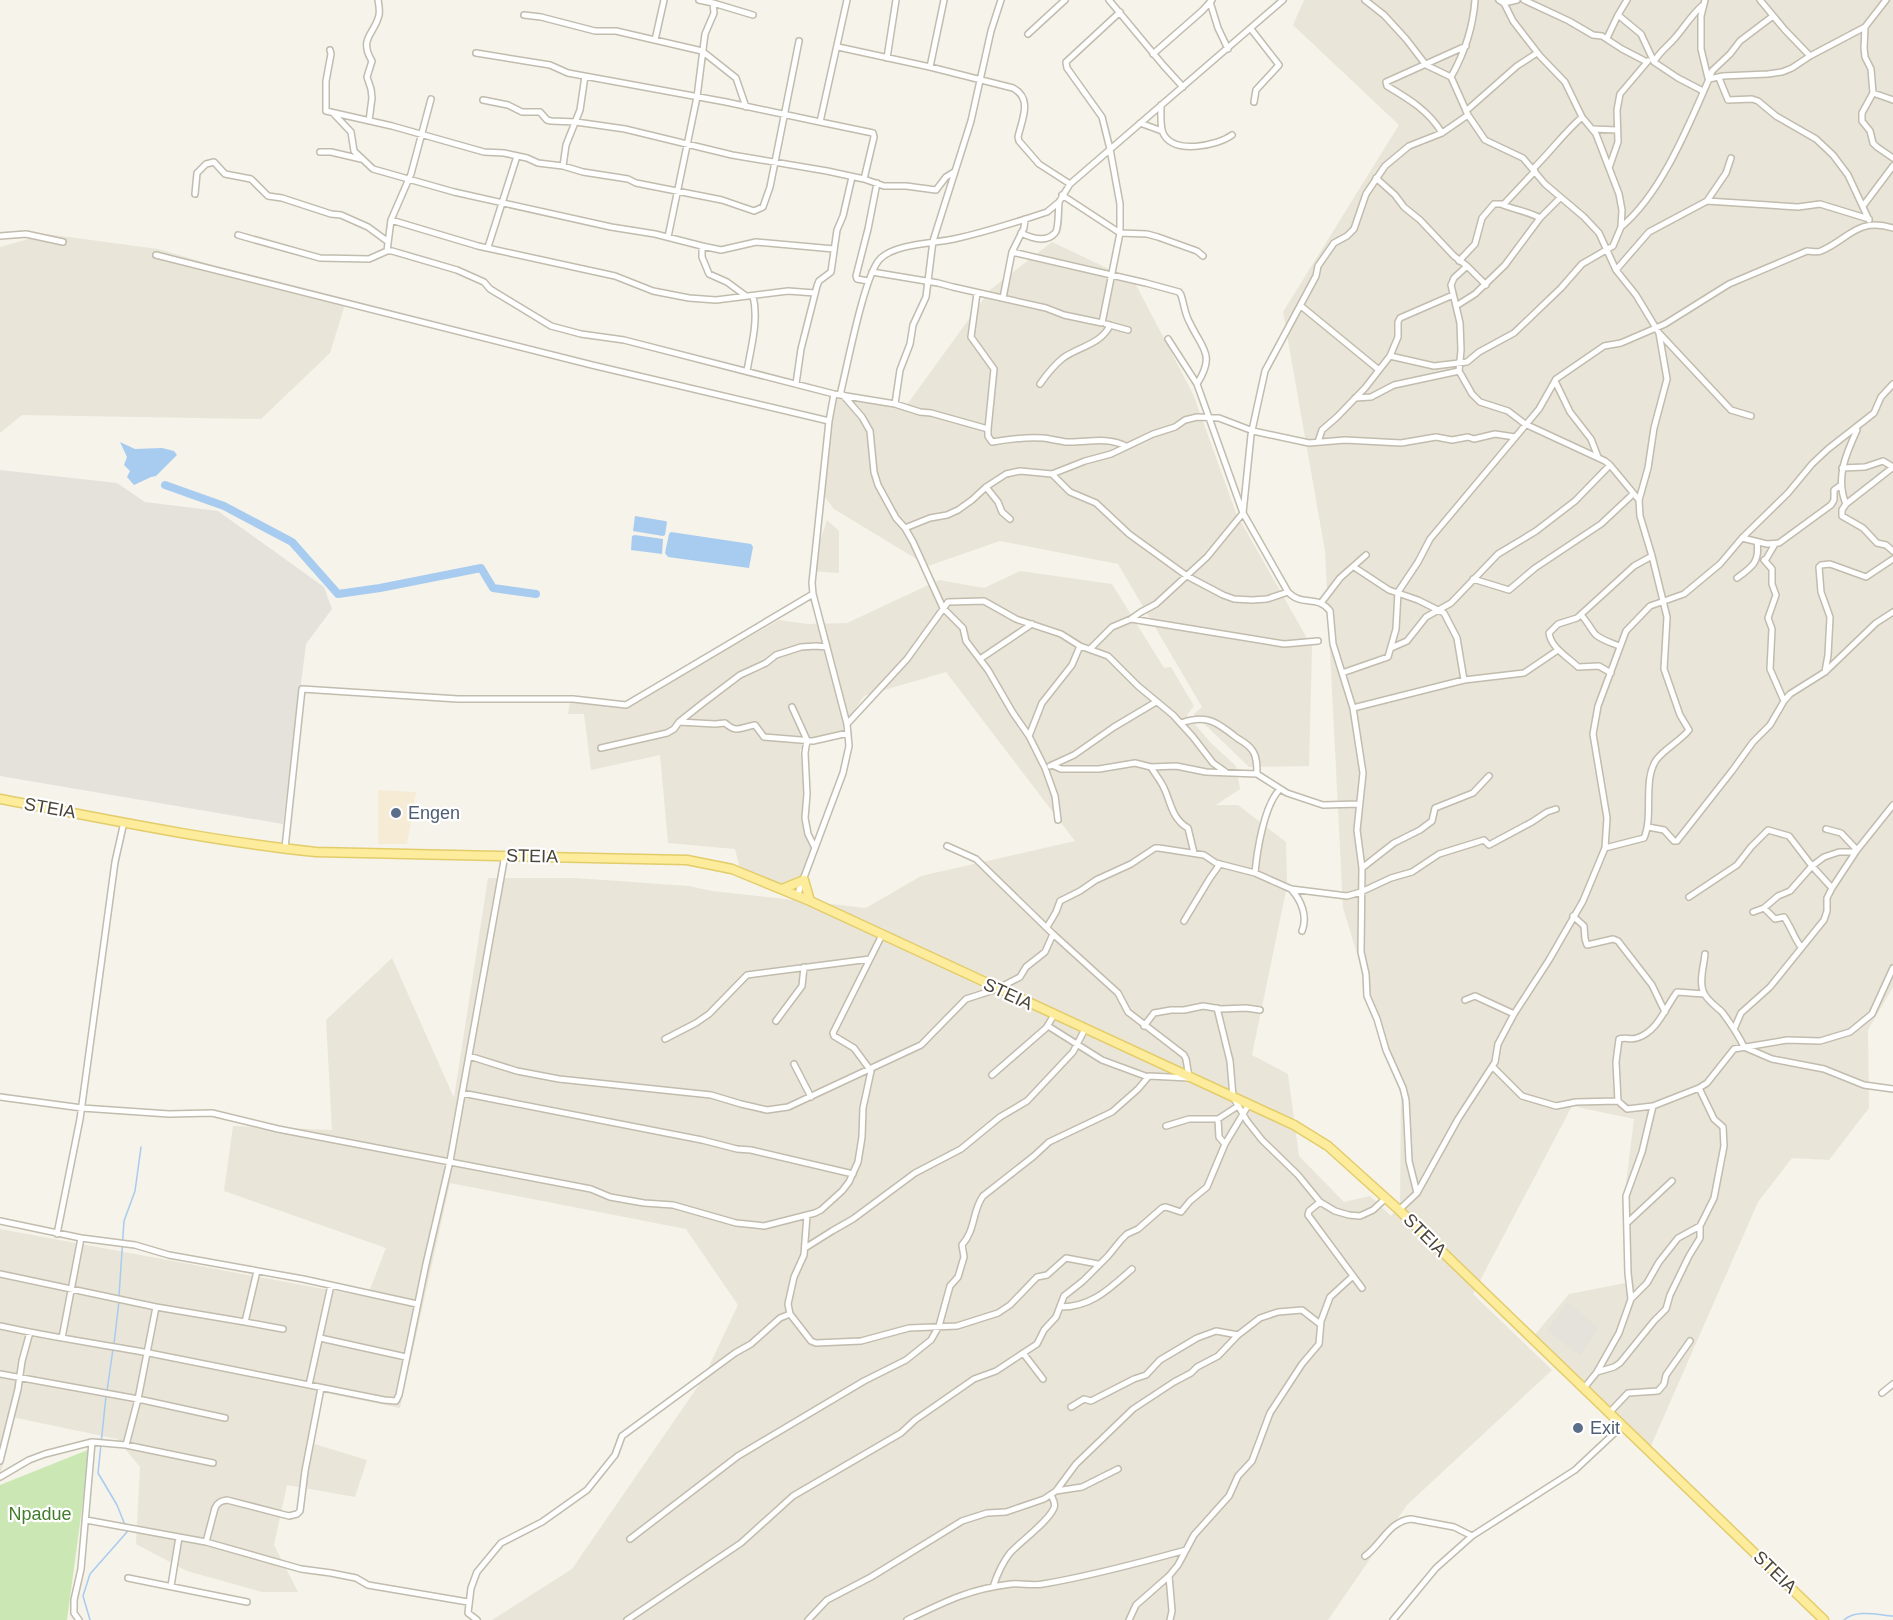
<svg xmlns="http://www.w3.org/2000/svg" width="1893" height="1620" font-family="Arial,sans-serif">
	<rect width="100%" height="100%" fill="#f5f3ea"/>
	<path fill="#e9e5d8" d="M1304,0H1893V987L1868,1030L1869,1108L1829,1160L1792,1158L1758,1202L1650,1448L1533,1337L1569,1294L1625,1283L1626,1184L1634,1119L1572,1106L1473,1294L1552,1370L1407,1505L1328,1620H492L572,1569L703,1379L738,1305L686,1229L450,1183L400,1408L320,1392L308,1442L367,1460L355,1497L287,1485L274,1545L298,1592H262L187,1571L136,1544L140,1467L117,1439L12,1417L2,1469L0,1472V1229L367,1297L386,1248L224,1191L233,1126L332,1130L326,1020L392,958L454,1098L488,878H575L689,886L712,891L866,908L921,876L1075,841L946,672L864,696L838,736L800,749L812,856L798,890L740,869L735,849L668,843L660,755L591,770L584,714H568L570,701L626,706L779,620L808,624L847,623L939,580L984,588L1020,571L1112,584L1164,668L1171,667L1194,706L1187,715L1211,743L1236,766L1240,789L1216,805H1238L1286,842L1287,886L1252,1055L1288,1074L1299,1156L1344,1202L1370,1196L1391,1216L1400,1205L1401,1096L1343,908L1325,551L1283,312L1399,125L1293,25Z
		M46,234L158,249L306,292L346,301L330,353L261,419L22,415L0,433V247Z
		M1052,242L1134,281L1193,394L1236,513L1312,647L1309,766L1249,767L1194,714L1202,707L1118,564L1000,541L928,566L834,509L824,496L831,398L906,406L990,290Z
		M827,520L839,531V573L811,571L812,564Z"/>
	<path fill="#f6ecd6" d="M378,790L416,792L407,844H378Z"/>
	<path fill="#e5e2dc" d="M0,470L117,483L145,502L218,511L324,587L332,609L306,644L283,824L0,776Z
		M1567,1302L1599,1328L1580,1356L1547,1330Z"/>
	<path fill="#cbe8b4" d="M90,1449L67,1620H0V1485Z"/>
	<path fill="#a8cbf0" d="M120,442L135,449L162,448L174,451L177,455L156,476L151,477L134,485L127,477L130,471L124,465L127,457Z
		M635,516L665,521L667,522L665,535L663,536L633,531Z
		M671,532L751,544L753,547L749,568L668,557L665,553L669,534Z
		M635,535L663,539L662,554L631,550L632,536Z"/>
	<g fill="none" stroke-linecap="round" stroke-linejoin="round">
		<path stroke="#a8cbf0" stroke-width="1.5" d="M119,1296L124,1221L135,1191L141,1147
			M114,1344L119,1301
			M107,1391L113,1349
			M106,1396L98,1473L117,1505L125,1525
			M90,1620L83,1596L90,1574L127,1532L126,1530
			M1844,1620C1856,1609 1878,1615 1893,1616"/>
		<path stroke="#a8cbf0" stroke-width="8" d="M165,485L224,506L292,542L338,594L380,588L481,568L493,588L536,594"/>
		<g stroke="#c1bcad" stroke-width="8">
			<path id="street" d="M1109,0L1163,65L1183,87
				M1365,0L1384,15L1406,39L1426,65L1451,77
				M1475,0C1473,29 1465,52 1451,77L1468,115L1485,140L1523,158L1545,184L1584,217L1599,233L1616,270L1636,295L1659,333L1667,379L1654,428L1648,468L1639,500L1640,516L1652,556L1667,617L1664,669L1680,715L1689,730C1680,741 1666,748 1657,759C1642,779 1654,815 1644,838L1605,848
				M1524,0L1569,21L1593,35L1602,36L1622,49L1647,62
				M1627,0L1618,15L1641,34L1654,62L1678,78L1703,91
				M1705,0L1701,16V49L1708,78
				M1760,0L1785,30L1810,56
				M1210,2L1218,28L1228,49
				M713,3L753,15
				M1504,3L1517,0
				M524,15L541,17L595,31H616L702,51L736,78L746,107
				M1865,27L1864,48L1865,57L1871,69L1873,93L1862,113V121L1870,131L1873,143L1877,147L1893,158
				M1251,29L1279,65L1256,90L1254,102
				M1028,34L1065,0
				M1607,38L1618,15
				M655,40L664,0
				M838,47L930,67L1013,88C1033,99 1022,119 1018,137L1019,141L1039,164L1070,184
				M330,50L331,54L326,81V111L392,126L484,152L504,153L527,158L538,163L563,166L583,172L628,179L636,183L722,200L754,211L763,207L770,187L799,41
				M476,53L550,65L568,73L726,102L820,122L847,0
				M1153,54L1202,11L1212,0
				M887,58L896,0
				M1654,62C1659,52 1667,47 1674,39C1684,28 1691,15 1703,5
				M930,67L944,0
				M1719,78L1728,100L1752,99L1758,101L1776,116L1816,139L1833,155L1848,175L1869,220
				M1709,79L1712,71L1730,54L1740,41L1773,16
				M1873,93L1893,100
				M483,100L508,105L522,112H540L547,120L551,121L576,122L625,129L732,155L827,171L864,179L884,186H906L936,190L946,177L954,172
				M1161,105C1161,114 1160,126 1163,133C1173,155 1217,146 1232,135
				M1466,111L1517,66L1537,53
				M334,114L351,132L354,151L373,169L454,192L611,227L655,234L702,246L721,250L756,242L834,249
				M369,121L372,98L371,89L367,77L372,61C358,38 375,34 379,15C380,10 379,5 378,0
				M820,122L873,133L874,137L864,179
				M1140,123L1162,131
				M1593,129L1617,130
				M1442,133C1429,111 1409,99 1387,86L1386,82L1466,46
				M320,152H331L361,159
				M563,166L566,145L580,110L585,76
				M1609,168L1618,142L1617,110L1620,94L1648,61
				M1533,169C1550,152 1564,133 1582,117
				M1376,178L1395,195L1404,207L1420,220L1454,256L1467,266L1454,278L1451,285L1460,323L1461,350L1459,371L1472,394L1480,402L1508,411L1525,424L1605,461L1610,465L1639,500
				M195,194L197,173L206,164L214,162L225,174L251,179L268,196L282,198L331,214L341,215L368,227L387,241
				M1062,195L1120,233L1147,234L1158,237L1197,251L1203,256
				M1707,201L1726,173L1731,158
				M1503,205C1516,210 1529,212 1540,218
				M1863,206L1893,166
				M391,220L478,246L615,276L653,291L689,298L716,300L788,291L815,293
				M1621,227C1661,194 1688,127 1709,79L1723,76L1768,74L1782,72L1792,68L1810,56L1865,27L1886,0
				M1021,233C1031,238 1046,243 1055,233C1059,229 1058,209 1059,203
				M238,235L320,258L369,259L387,251H392L457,270L484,282L490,289L551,326L581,334L624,340L834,394L895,404L920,412L931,413L988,429
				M0,236L26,234L63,242
				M668,237L697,97L705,34L714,13L713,3L699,0
				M702,246V257L709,274L727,282L746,296
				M488,247L517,156
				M387,251L391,220L411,174L431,99
				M1012,252L1146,283L1179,292L1181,295C1184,304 1185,315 1190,323C1202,349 1216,354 1197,384L1243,513L1288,592C1302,607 1317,594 1330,611L1333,644L1353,708L1363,773L1357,830L1362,868L1361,952L1366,974L1367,996L1377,1019L1386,1050L1403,1088L1406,1100L1409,1161L1417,1193
				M156,255L592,365L829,421
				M1459,261L1475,244L1482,218L1494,204H1504L1535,171
				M1467,266L1486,285
				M1616,270L1649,232L1707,201L1798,207L1820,204L1869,219
				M872,272L938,283L953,287L1046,308L1064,315L1102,323L1120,233V204L1110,149L1102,117L1067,68L1066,62L1120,12
				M868,281L857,279L856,276L868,229L877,183
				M977,293L971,337L994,369L988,429V436L992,442C1009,439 1026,437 1043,438C1051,439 1059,441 1066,442C1087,443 1105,436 1126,446
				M1003,298L1012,252L1024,228L1025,219
				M1301,306L1379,370
				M1456,306L1475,294L1505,265L1540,218L1560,198
				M1106,324L1128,330
				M1660,334L1731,410L1751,416
				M1168,339L1197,384
				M1390,356L1434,366L1467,362L1479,352L1514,333L1561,288L1582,264L1613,246L1621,227L1622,210L1619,194L1596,134L1582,117L1565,82L1540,56L1513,21L1504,3L1499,0
				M747,371C751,347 759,320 753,296
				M1555,381L1570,412L1591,439L1598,457
				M796,384L801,349L817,286L819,281L831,272L837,230L843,216L852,177
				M1040,384C1047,374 1053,366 1063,358C1078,347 1102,344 1110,325
				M840,395C847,368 864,275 880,259C894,244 935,243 954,239C986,232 1017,222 1047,212L1059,202L1070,184L1283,0
				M843,395L862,417L870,431L874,472L878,485L896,518L905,528L913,542L943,608L963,628L966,641L988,670L1013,713L1029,736L1045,768L1055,796L1058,820
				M1355,398L1371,397L1394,385L1459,371
				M895,404L900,370L910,344L913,325L926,297L933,241L971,121L991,31L1001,0
				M1857,430C1846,454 1835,478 1846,504L1842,510V516L1863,528L1877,543L1886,545L1893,551
				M1318,442L1322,430L1337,417L1365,388L1390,356L1398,337V322L1400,318L1453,295
				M1842,468L1865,467L1883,461L1893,467
				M1052,474L1070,492L1096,503L1129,534L1187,576L1223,595L1234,599L1252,600L1267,599L1288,592
				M986,487L998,502L1002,512L1010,519
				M1846,504L1892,468
				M905,528L930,518L947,515L958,510L972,500L986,487L1006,474L1020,471L1052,474L1085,461L1111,454L1153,434L1175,427L1185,420L1197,417L1219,418L1253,431L1309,443L1345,440L1401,443L1436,437L1452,440L1468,437L1474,439L1495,434L1515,437
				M1742,538L1767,544L1779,543L1831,505L1834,500V490L1841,485
				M1764,560L1765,561L1775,544
				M1765,561L1772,569V584L1776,595L1768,618L1772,629L1770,669L1784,701
				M1354,567L1389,590L1418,600L1444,613L1457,638L1464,680
				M1737,578C1752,567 1760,562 1757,542
				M1473,579L1509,590L1535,568L1601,524L1633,494
				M1321,603L1340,578L1366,555
				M1581,615C1588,622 1591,630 1596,635C1602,640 1612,643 1619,646
				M1131,619L1284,644L1318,641
				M1391,648L1407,641L1426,617L1451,603L1498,554L1536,531L1575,501L1610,465
				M1090,649L1112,627L1131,619L1141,612L1156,604L1207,557L1243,513L1251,435L1265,371L1316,276L1318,266L1334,243L1347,236L1354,229L1366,194L1385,166L1409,146L1442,133L1468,115
				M980,659L1032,624
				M1825,672L1828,655L1830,617L1821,592L1819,567L1821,565L1830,564L1866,577L1893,559
				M1342,673L1388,657L1396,629L1398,592L1418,562L1430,539L1539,409L1556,379L1604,346L1621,343L1665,324L1729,284L1807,251C1812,251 1817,253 1821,251C1849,239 1857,217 1893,228
				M1611,673L1599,666L1578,667C1568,657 1551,648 1549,633L1558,624L1577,618L1634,566L1652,556
				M792,707L807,740L805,753L807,794L805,818L808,834L815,848
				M1353,708L1464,680L1524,673L1558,650
				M679,722L715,724L725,723C737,734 741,727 755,725L764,737L813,741L848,733
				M1181,723C1207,714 1217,722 1237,738C1242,741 1249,745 1252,750C1257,756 1257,766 1257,774L1287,793L1323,805L1359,804
				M847,724L907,659L948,602L984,601L1016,619L1061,634L1080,646L1108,656L1138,686L1173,715L1193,737L1213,763L1227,773
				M1029,736L1042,703L1072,665L1080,646
				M601,748L667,733L674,729L679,722L703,703L740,675L766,663L776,655L801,647L816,646L827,647
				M1052,765L1061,769H1099L1135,763L1151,767L1176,766L1206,772L1257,774
				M1050,766L1074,755L1114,727L1156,702
				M1151,767C1155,774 1161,781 1164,788C1171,803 1172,819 1188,828L1194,853
				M1648,827L1664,830L1674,841H1677L1732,771L1753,742L1770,725L1784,701L1790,694L1825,672L1876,623L1893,612
				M1826,829L1841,833L1857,850
				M947,846L976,859L1053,934L1118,993L1128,1012L1184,1055L1186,1059L1189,1077
				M285,848L302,689L458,699H573L626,705L813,594
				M1362,868L1394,843L1420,830L1432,821L1435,808L1473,793L1489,776
				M1255,873C1257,851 1264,805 1280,789
				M1291,889C1301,900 1308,916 1302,931
				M797,896L843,773L849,746L847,724L813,594L812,583L829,421L834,394
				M1689,897L1737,865L1751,847L1768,830L1789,836L1812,866L1832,888
				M1764,908L1775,919L1784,917C1791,927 1794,938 1801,947
				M1753,912L1764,908L1778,896L1790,891L1812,866L1824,857L1839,852H1855
				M1573,916L1584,926L1585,939L1587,945L1613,939L1618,941L1652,985L1665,1012
				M1184,921L1210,878L1220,864
				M1047,927L1056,912L1060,901L1080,891L1096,880L1131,864L1155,848H1159L1204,855L1216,863L1255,873L1291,889L1347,896L1361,892L1391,878L1412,872L1439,854L1484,840L1489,845L1532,822L1547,812L1556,809
				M1705,954C1704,965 1699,981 1703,991C1706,1000 1716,1006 1722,1012C1731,1024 1738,1034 1744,1047L1772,1059L1824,1069L1864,1085L1893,1089
				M1465,1000L1475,996L1514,1014
				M1217,1008L1230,1061L1233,1097L1247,1121L1262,1140L1298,1175L1320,1202L1335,1211L1349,1215L1360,1216L1373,1210L1386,1198
				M776,1021L802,986L804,967
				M1048,1026L1102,1060L1148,1077
				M1144,1026L1154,1013L1171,1010H1184L1203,1006L1221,1009L1246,1008L1260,1010
				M1735,1027L1741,1013L1770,987L1824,920L1827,911V898L1832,888L1857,850L1893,805
				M665,1039L696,1023L709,1014L747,975L870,959L882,935
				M469,1056L517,1071L559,1079L711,1095L741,1104L767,1110L788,1107L921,1045L966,999L997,989L1020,977L1026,967L1045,952L1053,934
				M794,1064L811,1097
				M1493,1067L1522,1096L1556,1106L1576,1102L1618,1101L1627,1109L1653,1106
				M992,1075L1046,1028L1054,1015
				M462,1093L702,1140L737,1149L751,1150L853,1174
				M0,1097L82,1108L169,1114L212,1113L278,1129L591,1189L610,1197L644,1203L673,1205L736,1223L756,1225L764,1226L815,1213L821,1210L842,1191L849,1182L858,1162L862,1137L863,1108L871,1071L854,1048L834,1036L833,1033L870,959
				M1618,1101L1616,1062L1619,1039C1625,1037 1631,1040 1637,1038C1658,1031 1665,1008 1677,992L1704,994
				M1218,1119L1219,1137L1225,1144
				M1166,1126L1189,1119H1218L1238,1106
				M1320,1202L1309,1211L1308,1215L1362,1288
				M1399,1210L1417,1193L1458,1119L1495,1062L1498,1044L1514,1014L1549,960L1583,901L1605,848L1607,818L1593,734L1598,706L1626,631L1650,606L1684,594L1720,564L1742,538L1788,493L1812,464L1828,449L1874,413L1881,397L1893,384
				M807,1215L804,1255L794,1277L788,1304L790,1314L811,1341L816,1343L861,1341L909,1328L957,1326L998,1313L1010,1305L1037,1277L1047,1275L1066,1258L1098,1264
				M0,1221L81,1238L135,1245L169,1255L303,1279L417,1304
				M1627,1223L1672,1181
				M57,1234L80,1119L115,862L124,822
				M805,1248L832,1231L853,1219L915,1173L961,1149L1000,1117L1027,1101L1073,1052L1085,1029
				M0,1274L156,1307
				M1631,1299L1647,1283L1659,1262L1678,1238L1700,1226
				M1061,1307C1092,1307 1110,1288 1132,1269
				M245,1322L283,1329
				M0,1326C49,1337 100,1344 149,1353C228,1369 306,1385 384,1400L396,1401L399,1395L426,1264L450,1161L505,855
				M62,1338L81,1238
				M320,1338L406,1357
				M1023,1353L1043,1379
				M1597,1372L1614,1367L1620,1363L1654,1321L1666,1309L1670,1295L1689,1256L1700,1238V1226L1714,1198L1724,1146L1723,1127L1714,1119L1699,1088
				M0,1374L138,1399L225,1418
				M309,1385L331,1285
				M321,1388L305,1471L300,1511L297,1514L289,1516L227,1500C221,1501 218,1502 215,1508L206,1542L301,1569L331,1573L356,1578L368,1585L468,1602
				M1584,1388L1597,1372L1619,1333L1631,1299L1628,1273L1626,1196L1642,1152L1653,1106L1699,1088L1707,1083L1734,1049L1787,1040L1820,1041L1850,1032L1872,1014L1893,968
				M1882,1393L1893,1384
				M1071,1407L1084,1399L1091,1401L1134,1379L1146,1375L1160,1360L1197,1338L1216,1331L1238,1335
				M1609,1413L1628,1393L1658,1391L1664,1384L1666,1375L1690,1341
				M126,1445L138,1399L156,1307L245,1322L257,1271
				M0,1461L18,1389L22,1361L30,1332
				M0,1477L29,1460L45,1454L92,1442L126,1445L213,1463
				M1056,1491L1082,1487L1118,1469
				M86,1520L206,1542
				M630,1539L738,1456L864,1381L906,1360L931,1340L939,1326L950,1286L958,1277L964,1257L962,1245C976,1229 972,1211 983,1196L1034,1156L1049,1142L1112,1112L1138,1089L1149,1076L1189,1078
				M1365,1556C1381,1545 1389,1521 1411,1519L1454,1527L1472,1536
				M1169,1576L1172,1611L1170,1620
				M128,1578L247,1602
				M171,1586L179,1537
				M993,1587C997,1575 1002,1563 1010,1553C1021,1541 1048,1522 1054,1508C1056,1503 1053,1499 1051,1495
				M79,1620L74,1613V1600L81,1569L92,1442
				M477,1620L468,1613L471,1588L477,1572L501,1543L542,1522L587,1490L615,1455L622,1436L735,1353L751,1344L780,1318L790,1314
				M627,1620L741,1543L793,1496L901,1433L915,1420L974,1379L996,1371L1037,1344L1044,1330L1056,1317L1064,1296L1083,1281L1108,1256L1121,1240L1127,1234L1138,1229L1162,1208L1166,1207L1181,1212L1190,1201L1207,1187L1225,1144L1249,1104
				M808,1620L827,1600L871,1577L962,1521L987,1513L1006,1512L1044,1499L1056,1491L1076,1464L1133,1409L1174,1382L1191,1373L1197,1367L1218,1356L1238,1335L1260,1318L1278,1312L1302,1310L1320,1324
				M907,1620C944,1602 969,1589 1011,1584C1021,1583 1032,1586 1043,1584C1091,1576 1139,1563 1186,1550
				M1129,1620L1136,1605L1169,1576L1178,1565L1194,1535L1229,1496L1238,1476L1252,1461L1270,1413L1302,1364L1319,1344L1321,1321L1330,1297L1353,1276
				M1393,1620L1436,1568L1472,1536L1575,1470L1622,1426"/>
		</g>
		<g stroke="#e3cc6a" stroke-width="11">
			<path id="primary" d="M0,799C105,819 210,841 316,852L687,860L732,869L810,901L1294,1125L1328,1146L1399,1210L1824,1620
				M782,889L804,880L810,901"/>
		</g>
		<use href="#street" stroke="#fff" stroke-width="5"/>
		<use href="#primary" stroke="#fdec9b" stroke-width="8"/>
	</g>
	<g fill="#5c6f8a" stroke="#fff" stroke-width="2">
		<circle cx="396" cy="813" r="6"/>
		<circle cx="1578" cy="1428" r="6"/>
	</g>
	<g text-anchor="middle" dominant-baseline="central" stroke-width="4.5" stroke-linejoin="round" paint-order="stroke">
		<g font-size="18" fill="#494438" stroke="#fff">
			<text transform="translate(50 808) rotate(10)">STEIA</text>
			<text transform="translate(532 856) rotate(1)">STEIA</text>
			<text transform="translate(1008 994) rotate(25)">STEIA</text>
			<text transform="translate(1425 1235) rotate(45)">STEIA</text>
			<text transform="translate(1775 1572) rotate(44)">STEIA</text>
		</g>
		<g font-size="18" fill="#4e5e75" stroke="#fff" text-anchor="start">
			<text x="408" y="813">Engen</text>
			<text x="1590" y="1428">Exit</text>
		</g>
		<g font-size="18" fill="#417b2b" stroke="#fff">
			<text x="40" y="1514">Npadue</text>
		</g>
	</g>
</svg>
